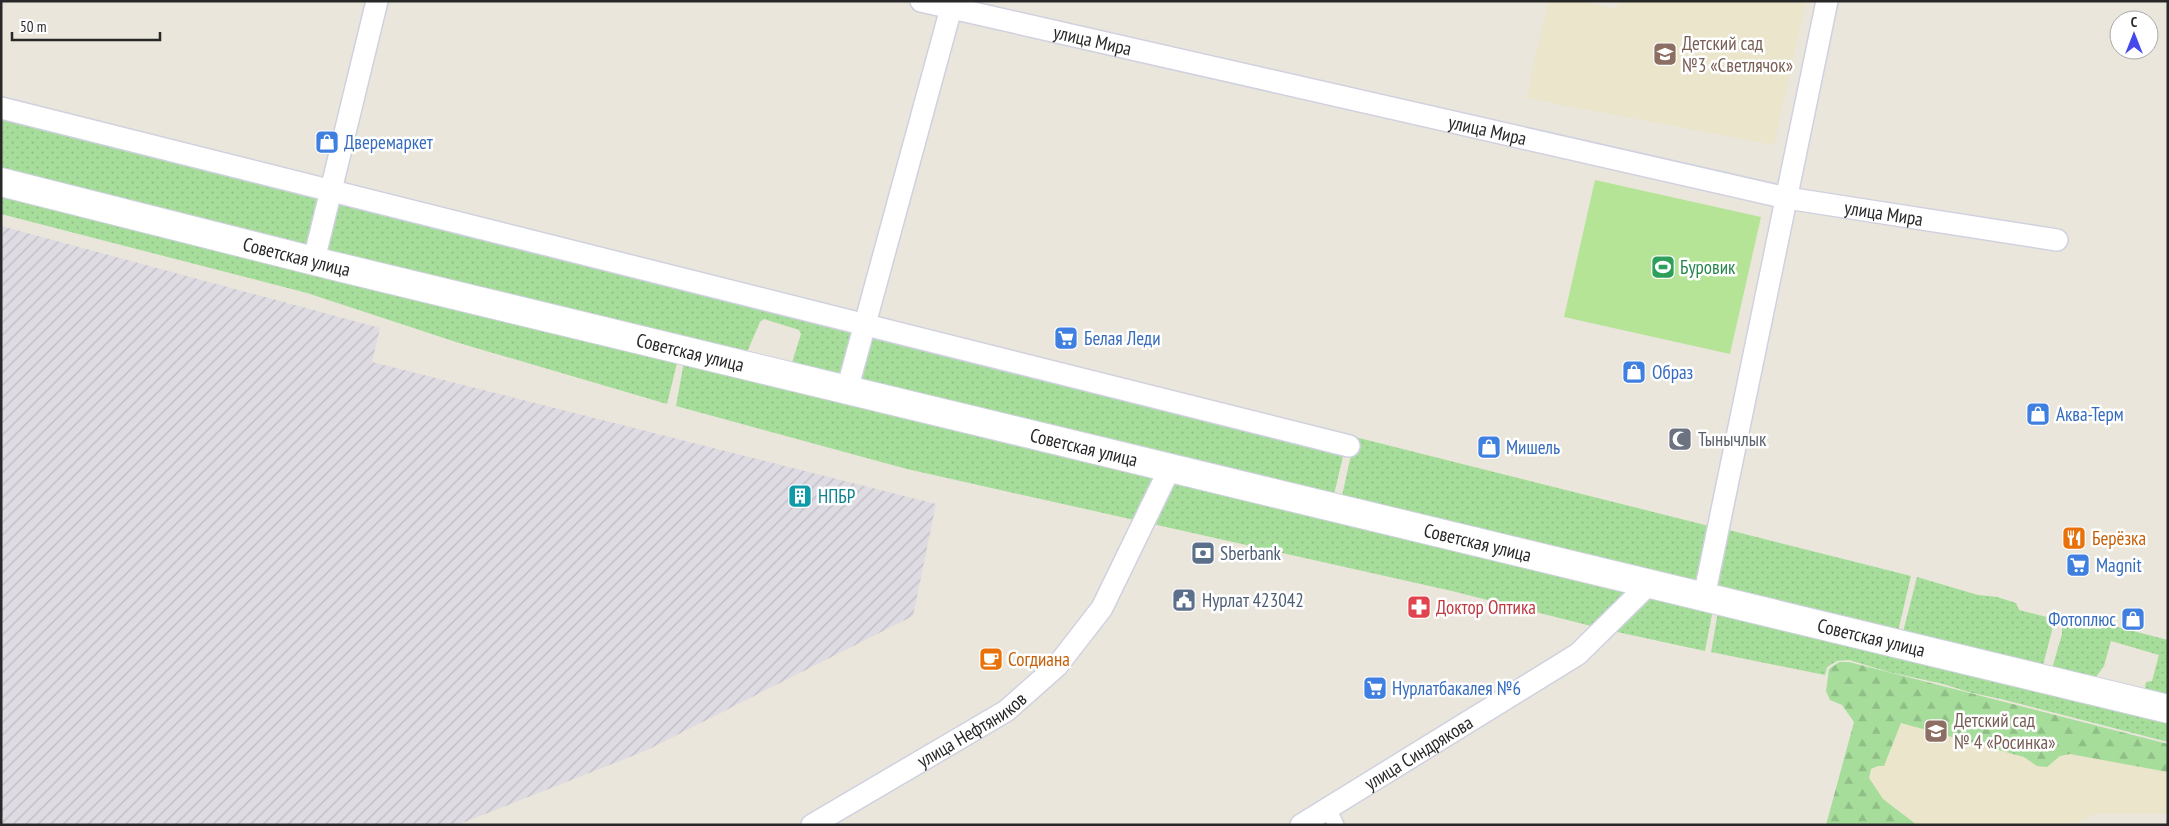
<svg xmlns="http://www.w3.org/2000/svg" width="2169" height="826" font-family="'PT Sans Narrow',sans-serif">
	<defs>
		<pattern id="industrial-furrows" width="10" height="10" patternUnits="userSpaceOnUse" patternTransform="scale(1.25)"><rect width="10" height="10" fill="#dedbe2"/><path d="M-1 1l2-2M0 10L10 0M9 11l2-2" fill="none" stroke="#bebcc2"/></pattern>
		<pattern id="grass-dots" width="8" height="8" patternUnits="userSpaceOnUse" patternTransform="scale(1.25)"><rect width="8" height="8" fill="#a6dd9b"/><path d="M2 2h.1M6 6h.1" fill="none" stroke="#8fbe86" stroke-width="1.8" stroke-linecap="round"/></pattern>
		<pattern id="forest-firs" width="22" height="20" patternUnits="userSpaceOnUse" patternTransform="scale(1.25)"><rect width="22" height="20" fill="#a6dd9b"/><path d="M5 1l3.5 6h-7zM16 11l3.5 6h-7z" fill="#8fbe86"/></pattern>
	</defs>
	<rect width="100%" height="100%" fill="#eae6db"/>
	<path fill="url(#industrial-furrows)" d="M1,226L380,328L372,362L936,504L913,616L645,751L457,825H1Z"/>
	<path fill="#eae5cb" d="M1548,1H1582L1616,9L1619,1H1806L1774,145L1526,98Z
		M1864,695L2168,767V814H2095L2073,825H1907L1838,807Z"/>
	<path fill="url(#grass-dots)" d="M1,113L323,195L310,253L1,176Z
		M1,186L679,355L667,404L459,343L307,293L1,214Z
		M335,197L859,326L843,383L789,372L801,334L799,330L764,319L760,322L744,359L319,258Z
		M868,329L1345,448L1332,503L853,387Z
		M685,356L1162,474L1139,521L907,469L676,406Z
		M1355,437L1713,527L1701,592L1340,505Z
		M1172,472L1642,586L1599,628L1452,591L1148,523Z
		M1721,528L1911,576L1896,640L1708,594Z
		M1917,577L1978,595L1997,597L2016,603L2019,610L2055,619L2042,669L1901,640Z
		M1648,588L1714,604L1705,651L1608,630Z
		M1719,606L2168,713V742L2001,699L1972,693L1943,684L1889,672L1849,660L1837,661L1827,667L1825,675L1711,652Z
		M2094,621L2168,640V704L2144,695L2146,682L2152,681L2159,655L2111,641L2104,666L2093,681L2051,672L2062,634V622L2092,628Z"/>
	<path fill="url(#forest-firs)" d="M1839,662H1849L2168,744V772L2070,754L2060,756L2047,767L2037,766L2024,757L1901,723L1884,766H1878L1871,769L1869,778L1883,799L1917,825H1826L1854,722L1842,705L1830,700L1826,691L1829,669Z"/>
	<path fill="#b6e497" d="M1595,180L1761,217L1730,354L1564,317Z"/>
	<g fill="none" stroke-linecap="round" stroke-linejoin="round">
		<g stroke="#d0d1e0" stroke-width="18">
			<path id="pedestrian" d="M1328,808L1336,825"/>
		</g>
		<g stroke="#d0d1e0" stroke-width="24">
			<g id="minor">
				<path id="s1" d="M921,1L1787,198L2057,240"/>
				<path d="M1,108L1349,446"/>
				<path d="M314,260L377,1"/>
				<path d="M847,390L953,1"/>
				<path d="M1704,597L1827,1"/>
				<path id="s2" d="M812,825L1006,711L1057,666L1102,608L1170,468"/>
				<path id="s3" d="M1301,825L1578,654L1649,584"/>
			</g>
		</g>
		<g stroke="#d0d1e0" stroke-width="30">
			<g id="secondary">
				<path id="s4" d="M1,182L330,265L2168,709"/>
			</g>
		</g>
		<use href="#pedestrian" stroke="#fff" stroke-width="15"/>
		<use href="#minor" stroke="#fff" stroke-width="21"/>
		<use href="#secondary" stroke="#fff" stroke-width="28"/>
	</g>
	<defs>
		<g id="school-square" transform="scale(1.25)"><rect x="-9" y="-9" width="18" height="18" rx="4" fill="#8d6e63" stroke="#fff"/><path d="M0-5L7-2L0 1L-7-2ZM-4 1L0 2.5L4 1V4Q0 6-4 4Z" fill="#fff"/></g>
		<g id="shop-square" transform="scale(1.25)"><rect x="-9" y="-9" width="18" height="18" rx="4" fill="#3f7fe0" stroke="#fff"/><path d="M-5-2.5h2.3a2.7 3.5 0 0 1 5.4 0H5L5.5 6h-11ZM-1.5-2.5h3a1.5 2.3 0 0 0-3 0Z" fill="#fff"/></g>
		<g id="stadium-square" transform="scale(1.25)"><rect x="-9" y="-9" width="18" height="18" rx="4" fill="#2e9e5b" stroke="#fff"/><path d="M0-5a6.5 5 0 1 0 0 10a6.5 5 0 1 0 0-10ZM-3.5-1.8h7v3.6h-7Z" fill="#fff"/></g>
		<g id="supermarket-square" transform="scale(1.25)"><rect x="-9" y="-9" width="18" height="18" rx="4" fill="#3f7fe0" stroke="#fff"/><path d="M-6-5.5h2.5l.6 2H6L4.5 2H-2.5L-4.4-4H-6ZM-1.5 3.2a1.3 1.3 0 1 0 .1 0ZM3 3.2a1.3 1.3 0 1 0 .1 0Z" fill="#fff"/></g>
		<g id="mosque-square" transform="scale(1.25)"><rect x="-9" y="-9" width="18" height="18" rx="4" fill="#6b7280" stroke="#fff"/><path d="M3.5-4.9A6 6 0 1 0 3.5 4.9A5 5 0 1 1 3.5-4.9Z" fill="#fff"/></g>
		<g id="building-square" transform="scale(1.25)"><rect x="-9" y="-9" width="18" height="18" rx="4" fill="#0f9aa8" stroke="#fff"/><path d="M-4-6H4V6H1V3H-1V6H-4ZM-2.5-4.3h1.7v1.8h-1.7ZM.8-4.3h1.7v1.8H.8ZM-2.5-1h1.7V.8h-1.7ZM.8-1h1.7V.8H.8Z" fill="#fff"/></g>
		<g id="restaurant-square" transform="scale(1.25)"><rect x="-9" y="-9" width="18" height="18" rx="4" fill="#e8710a" stroke="#fff"/><path d="M-5-6h1v4h1v-4h1v4h1v-4h1v5L-1.5 .5V6h-2V.5L-5-1ZM5-6V6H3V1.5H1.5Q1.5-4 5-6Z" fill="#fff"/></g>
		<g id="bank-square" transform="scale(1.25)"><rect x="-9" y="-9" width="18" height="18" rx="4" fill="#5c6f8a" stroke="#fff"/><path d="M-6-4H6V4H-6ZM0-2.3a2.3 2.3 0 1 0 0 4.6a2.3 2.3 0 1 0 0-4.6Z" fill="#fff"/></g>
		<g id="civic-square" transform="scale(1.25)"><rect x="-9" y="-9" width="18" height="18" rx="4" fill="#5c6f8a" stroke="#fff"/><path d="M-.6-6.5H3V-4.5H.6V-3L4-1V1h2V6H-6V1h2V-1L-.6-3ZM-1.2 2.5V6h2.4V2.5Z" fill="#fff"/></g>
		<g id="pharmacy-square" transform="scale(1.25)"><rect x="-9" y="-9" width="18" height="18" rx="4" fill="#e0444e" stroke="#fff"/><path d="M-2-6h4v4h4v4h-4v4h-4v-4h-4v-4h4Z" fill="#fff"/></g>
		<g id="cafe-square" transform="scale(1.25)"><rect x="-9" y="-9" width="18" height="18" rx="4" fill="#e8710a" stroke="#fff"/><path d="M-5.5-4.5H6V0H3Q3 3.5 0 3.5H-2.5Q-5.5 3.5-5.5 0ZM3-3.2v2h1.7v-2ZM-6 4.5H4V6H-6Z" fill="#fff"/></g>
	</defs>
	<g fill-rule="evenodd">
		<use href="#school-square" x="1665" y="54"/>
		<use href="#shop-square" x="327" y="142"/>
		<use href="#stadium-square" x="1663" y="267"/>
		<use href="#supermarket-square" x="1066" y="338"/>
		<use href="#shop-square" x="1634" y="372"/>
		<use href="#shop-square" x="2038" y="414"/>
		<use href="#mosque-square" x="1680" y="439"/>
		<use href="#shop-square" x="1489" y="447"/>
		<use href="#building-square" x="800" y="496"/>
		<use href="#restaurant-square" x="2074" y="538"/>
		<use href="#bank-square" x="1203" y="553"/>
		<use href="#supermarket-square" x="2078" y="565"/>
		<use href="#civic-square" x="1184" y="600"/>
		<use href="#pharmacy-square" x="1419" y="607"/>
		<use href="#shop-square" x="2133" y="619"/>
		<use href="#cafe-square" x="991" y="659"/>
		<use href="#supermarket-square" x="1375" y="688"/>
		<use href="#school-square" x="1936" y="731"/>
	</g>
	<g text-anchor="middle" dominant-baseline="central" stroke-width="5" stroke-linejoin="round" paint-order="stroke">
		<g font-size="19" fill="#282828" stroke="#fff">
			<text stroke="none"><textPath href="#s1" startOffset="176">улица Мира</textPath></text>
			<text stroke="none"><textPath href="#s1" startOffset="581">улица Мира</textPath></text>
			<text stroke="none"><textPath href="#s1" startOffset="986">улица Мира</textPath></text>
			<text stroke="none"><textPath href="#s4" startOffset="305">Советская улица</textPath></text>
			<text stroke="none"><textPath href="#s4" startOffset="710">Советская улица</textPath></text>
			<text stroke="none"><textPath href="#s4" startOffset="1115">Советская улица</textPath></text>
			<text stroke="none"><textPath href="#s4" startOffset="1520">Советская улица</textPath></text>
			<text stroke="none"><textPath href="#s4" startOffset="1925">Советская улица</textPath></text>
			<text stroke="none"><textPath href="#s2" startOffset="186">улица Нефтяников</textPath></text>
			<text stroke="none"><textPath href="#s3" startOffset="138">улица Синдрякова</textPath></text>
		</g>
		<g font-size="19" fill="#785e54" stroke="#fff" text-anchor="start">
			<text x="1682" y="43">Детский сад<tspan x="1682" dy="22">№3 «Светлячок»</tspan></text>
			<text x="1954" y="720">Детский сад<tspan x="1954" dy="22">№ 4 «Росинка»</tspan></text>
		</g>
		<g font-size="19" fill="#366cbe" stroke="#fff" text-anchor="start">
			<text x="344" y="142">Дверемаркет</text>
			<text x="1084" y="338">Белая Леди</text>
			<text x="1652" y="372">Образ</text>
			<text x="2056" y="414">Аква-Терм</text>
			<text x="1506" y="447">Мишель</text>
			<text x="2096" y="565">Magnit</text>
			<text x="2116" y="619" text-anchor="end">Фотоплюс</text>
			<text x="1392" y="688">Нурлатбакалея №6</text>
		</g>
		<g font-size="19" fill="#27864d" stroke="#fff" text-anchor="start">
			<text x="1680" y="267">Буровик</text>
		</g>
		<g font-size="19" fill="#5b616d" stroke="#fff" text-anchor="start">
			<text x="1698" y="439">Тынычлык</text>
		</g>
		<g font-size="19" fill="#0d838f" stroke="#fff" text-anchor="start">
			<text x="818" y="496">НПБР</text>
		</g>
		<g font-size="19" fill="#c56008" stroke="#fff" text-anchor="start">
			<text x="2092" y="538">Берёзка</text>
			<text x="1008" y="659">Согдиана</text>
		</g>
		<g font-size="19" fill="#4e5e75" stroke="#fff" text-anchor="start">
			<text x="1220" y="553">Sberbank</text>
			<text x="1202" y="600">Нурлат 423042</text>
		</g>
		<g font-size="19" fill="#be3a42" stroke="#fff" text-anchor="start">
			<text x="1436" y="607">Доктор Оптика</text>
		</g>
	</g>
	<rect width="2169" height="826" fill="none" stroke="#282828" stroke-width="5"/>
	<g transform="translate(2134 35)"><circle r="24" fill="#ffffff" stroke="#a9a9a9"/>
	<path d="M0-4L9 19L0 12L-9 19Z" fill="#4549ec"/>
	<text y="-8" font-size="14" font-weight="bold" text-anchor="middle" fill="#282828">С</text>
	</g>
	<path d="M12 32v8h148v-8" fill="none" stroke="#282828" stroke-width="2.5"/>
	<text x="20" y="32" font-size="15" fill="#282828" stroke="#ffffff" stroke-width="4" paint-order="stroke">50 m</text>
</svg>
